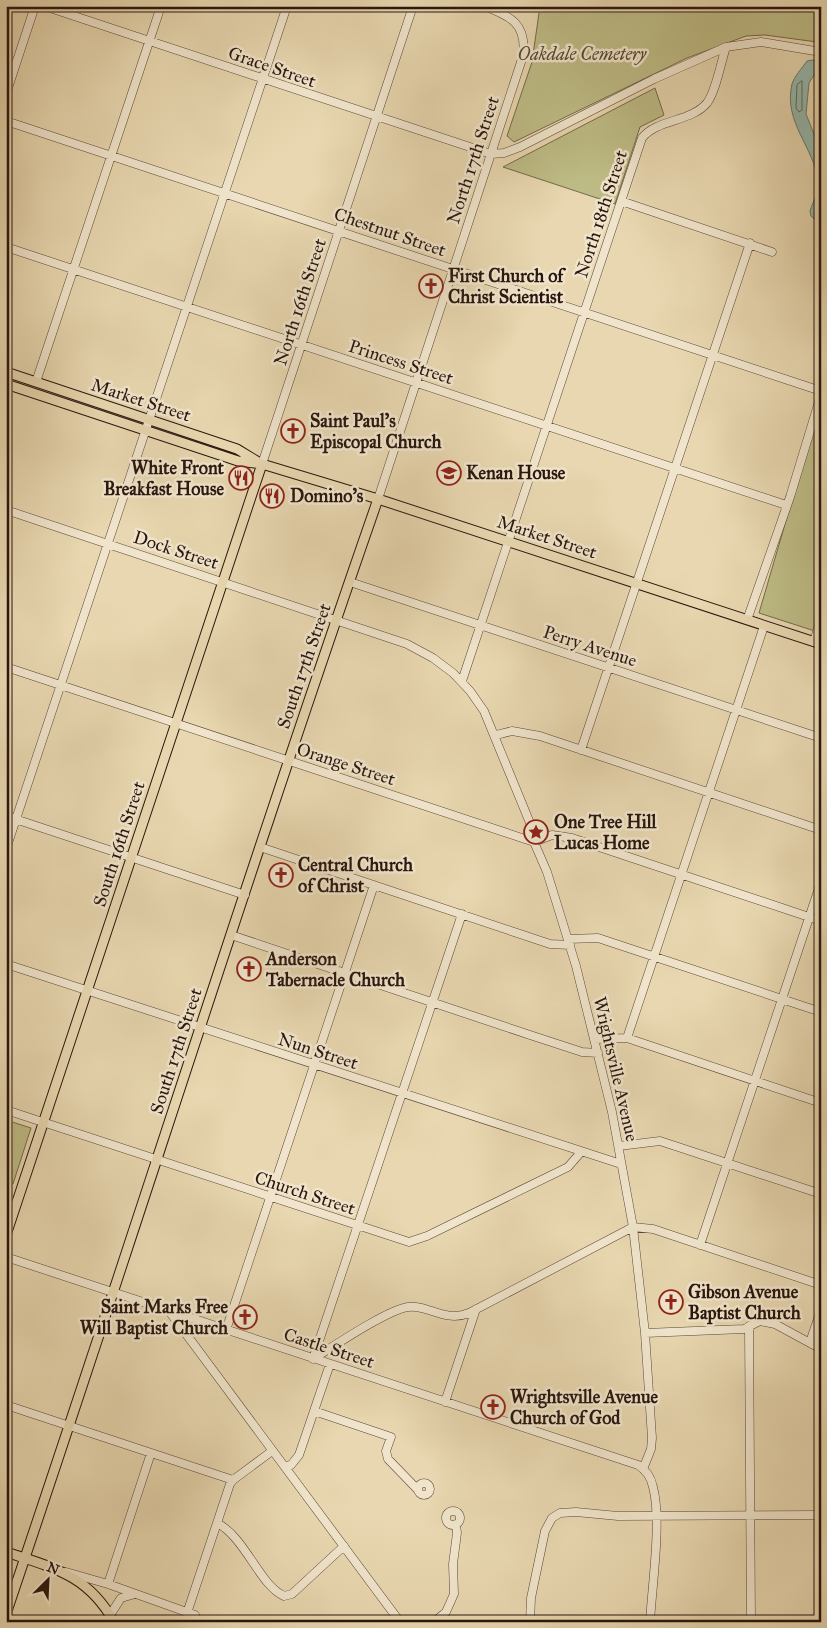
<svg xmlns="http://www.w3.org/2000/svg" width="827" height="1628" font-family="'IM FELL Great Primer',serif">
	<rect width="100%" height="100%" fill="#e8d7b0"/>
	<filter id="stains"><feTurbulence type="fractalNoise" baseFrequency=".004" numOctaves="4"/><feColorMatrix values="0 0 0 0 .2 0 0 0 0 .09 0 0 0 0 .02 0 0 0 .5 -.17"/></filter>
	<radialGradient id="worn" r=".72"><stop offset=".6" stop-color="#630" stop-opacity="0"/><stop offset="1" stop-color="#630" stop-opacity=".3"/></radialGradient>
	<path fill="#bebc86" stroke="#74694a" d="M540,6H821V10L817,42L765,35L746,36L687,58L514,142L507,136L532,62Z
		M655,88L664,115L640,127L615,204L503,167Z
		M821,401V633L759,613Z
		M6,1120L31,1128L13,1184L6,1182Z"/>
	<path fill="#97b9ad" stroke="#6b786d" d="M813,60L821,64L809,83L806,114L821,152V225L811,216L810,211C813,202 819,191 818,181C814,147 783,122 792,84C794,77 802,68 807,61Z"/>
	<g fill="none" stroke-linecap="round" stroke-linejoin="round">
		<path stroke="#60685e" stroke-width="1" d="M802,81V110L799,112L796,108L797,85Z"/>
		<g stroke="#594636" stroke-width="9">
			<path id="minor" d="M44,6L491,154L504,153L520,147L654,79L726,47L761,42L821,52
				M6,94L35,6
				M6,121L821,391
				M621,201L772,252
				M6,247L786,505
				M36,382L161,6
				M262,464L413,6
				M378,499L523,56C527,24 511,16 484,6
				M6,510L407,644L433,658L453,673L470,691L484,711L530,823L534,842L547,872L576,966L612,1112L633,1227L645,1333L652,1438L651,1449L643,1469
				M350,582L821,738
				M747,620L790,497L821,395
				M814,642L821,618
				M6,667L534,842L552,835L572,838L821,921
				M462,681L642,138C657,119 691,122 707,103C716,91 721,62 726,47
				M496,735L512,731L540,736L821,830
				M581,750L750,243
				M6,816L245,895
				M260,847L550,944L570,945
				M6,849L287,6
				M231,935L530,1035L582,1052L598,1053
				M568,939L598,938L821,1012
				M6,964L621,1164
				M627,1038L764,626
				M594,1039L627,1038L821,1103
				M6,1110L409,1242L427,1236L568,1167L581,1152
				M619,1146L660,1141L821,1194
				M700,1245L821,882
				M6,1257L638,1465C646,1470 651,1477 653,1487C662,1520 652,1585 650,1622
				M169,1311L400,1622
				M749,1326L751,1622
				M226,1330L374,885
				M645,1333L744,1329L760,1321L775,1324L821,1349
				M810,1342L821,1310
				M313,1359C334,1346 387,1310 408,1307C427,1304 445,1323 469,1313L633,1227L653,1229L821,1285
				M313,1359L462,914
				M445,1402L476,1309
				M6,1405L233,1480
				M314,1411L391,1437L386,1451L388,1459L418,1490
				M285,1466L291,1465L299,1455L330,1364
				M418 1489a6 6 0 1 1 12 0a6 6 0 1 1-12 0Z
				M446 1518a7 7 0 1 1 14 0a7 7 0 1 1-14 0Z
				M217,1523C245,1537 260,1586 284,1596L292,1594L344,1546
				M66,1572L108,1584L195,1615
				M108,1584L151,1453
				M187,1613L230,1484L233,1480L272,1451
				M110,1615L121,1598L135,1594
				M434,1622L446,1612L454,1594L453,1564L457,1533L456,1524
				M530,1622L531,1598L545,1531L552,1518L560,1513L576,1512L618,1516L821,1515"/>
		</g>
		<g stroke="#29160e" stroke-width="11">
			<path id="major" d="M6,372L237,449L260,463
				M6,384L238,461L262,464L378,499L821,644
				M6,1235L262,464
				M6,1552C54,1568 88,1575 114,1622
				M6,1614C132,1242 249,869 378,499"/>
		</g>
		<use href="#minor" stroke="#f0e5cc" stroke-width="8"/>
		<use href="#major" stroke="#e8d7b0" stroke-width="9"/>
	</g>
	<defs>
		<g id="church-ring" transform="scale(1.25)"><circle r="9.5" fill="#f0e5cc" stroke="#8f2418" stroke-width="1.5"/><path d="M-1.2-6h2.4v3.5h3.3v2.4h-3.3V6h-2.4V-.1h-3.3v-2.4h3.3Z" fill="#8f2418"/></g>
		<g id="university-ring" transform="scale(1.25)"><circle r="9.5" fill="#f0e5cc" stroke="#8f2418" stroke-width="1.5"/><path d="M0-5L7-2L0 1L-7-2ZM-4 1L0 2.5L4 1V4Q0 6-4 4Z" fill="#8f2418"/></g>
		<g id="restaurant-ring" transform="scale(1.25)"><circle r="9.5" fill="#f0e5cc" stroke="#8f2418" stroke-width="1.5"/><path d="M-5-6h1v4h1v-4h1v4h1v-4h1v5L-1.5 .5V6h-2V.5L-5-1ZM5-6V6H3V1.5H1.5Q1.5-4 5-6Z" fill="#8f2418"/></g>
		<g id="sight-ring" transform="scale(1.25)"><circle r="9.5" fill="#f0e5cc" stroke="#8f2418" stroke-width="1.5"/><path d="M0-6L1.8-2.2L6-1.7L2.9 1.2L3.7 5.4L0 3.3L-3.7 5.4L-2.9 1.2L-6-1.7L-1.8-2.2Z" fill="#8f2418"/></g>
	</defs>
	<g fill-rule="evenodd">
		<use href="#church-ring" x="431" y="286"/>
		<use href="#church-ring" x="293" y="431"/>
		<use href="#university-ring" x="449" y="473"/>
		<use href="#restaurant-ring" x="241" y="478"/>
		<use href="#restaurant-ring" x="272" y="496"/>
		<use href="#sight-ring" x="536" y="832"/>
		<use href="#church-ring" x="281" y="875"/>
		<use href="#church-ring" x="249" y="969"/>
		<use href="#church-ring" x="671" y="1302"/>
		<use href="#church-ring" x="245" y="1317"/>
		<use href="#church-ring" x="493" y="1407"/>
	</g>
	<g text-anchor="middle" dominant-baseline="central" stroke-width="5" stroke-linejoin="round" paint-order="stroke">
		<g font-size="18" font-style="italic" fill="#564832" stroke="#f0e5cc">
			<text x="582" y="54">Oakdale Cemetery</text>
		</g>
		<g font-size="18" fill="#29160e" stroke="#f0e5cc">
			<text transform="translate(272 67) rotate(19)">Grace Street</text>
			<text transform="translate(473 160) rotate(-72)">North 17th Street</text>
			<text transform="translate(601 214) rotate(-72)">North 18th Street</text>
			<text transform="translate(390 232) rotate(19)">Chestnut Street</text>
			<text transform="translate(300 302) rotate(-72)">North 16th Street</text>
			<text transform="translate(401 362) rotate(18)">Princess Street</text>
			<text transform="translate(141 400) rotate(18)">Market Street</text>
			<text transform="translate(547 537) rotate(18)">Market Street</text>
			<text transform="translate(176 550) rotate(18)">Dock Street</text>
			<text transform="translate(590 646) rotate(18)">Perry Avenue</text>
			<text transform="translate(304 666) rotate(-71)">South 17th Street</text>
			<text transform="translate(346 764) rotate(18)">Orange Street</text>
			<text transform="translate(119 844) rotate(-72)">South 16th Street</text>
			<text transform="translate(176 1051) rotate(-72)">South 17th Street</text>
			<text transform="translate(318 1051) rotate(18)">Nun Street</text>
			<text transform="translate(616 1069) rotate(77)">Wrightsville Avenue</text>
			<text transform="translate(305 1193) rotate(18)">Church Street</text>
			<text transform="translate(329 1348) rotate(18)">Castle Street</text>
		</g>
		<g font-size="18" font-weight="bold" fill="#29160e" stroke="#f0e5cc" text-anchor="start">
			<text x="448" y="276">First Church of<tspan x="448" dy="21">Christ Scientist</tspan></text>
			<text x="310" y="421">Saint Paul's<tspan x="310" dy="21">Episcopal Church</tspan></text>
			<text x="224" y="468" text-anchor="end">White Front<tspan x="224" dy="21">Breakfast House</tspan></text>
			<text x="466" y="473">Kenan House</text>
			<text x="290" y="496">Domino's</text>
			<text x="554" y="822">One Tree Hill<tspan x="554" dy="21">Lucas Home</tspan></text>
			<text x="298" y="865">Central Church<tspan x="298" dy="21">of Christ</tspan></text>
			<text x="266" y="959">Anderson<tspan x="266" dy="21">Tabernacle Church</tspan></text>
			<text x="688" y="1292">Gibson Avenue<tspan x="688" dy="21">Baptist Church</tspan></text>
			<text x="228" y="1307" text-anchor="end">Saint Marks Free<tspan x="228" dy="21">Will Baptist Church</tspan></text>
			<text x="510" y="1397">Wrightsville Avenue<tspan x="510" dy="21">Church of God</tspan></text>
		</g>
	</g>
	<rect width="827" height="1628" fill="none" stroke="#e8d7b0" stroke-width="25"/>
	<rect x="8" y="8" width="812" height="1613" fill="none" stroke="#29160e" stroke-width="2.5"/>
	<rect x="12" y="12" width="802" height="1603" fill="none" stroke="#29160e"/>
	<g transform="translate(48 1580) rotate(24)" stroke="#f0e5cc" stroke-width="4" paint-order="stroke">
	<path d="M0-4L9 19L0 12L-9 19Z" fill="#29160e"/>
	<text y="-8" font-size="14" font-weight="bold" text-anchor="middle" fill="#29160e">N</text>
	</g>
	<rect width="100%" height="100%" filter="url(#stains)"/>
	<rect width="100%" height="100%" fill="url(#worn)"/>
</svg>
